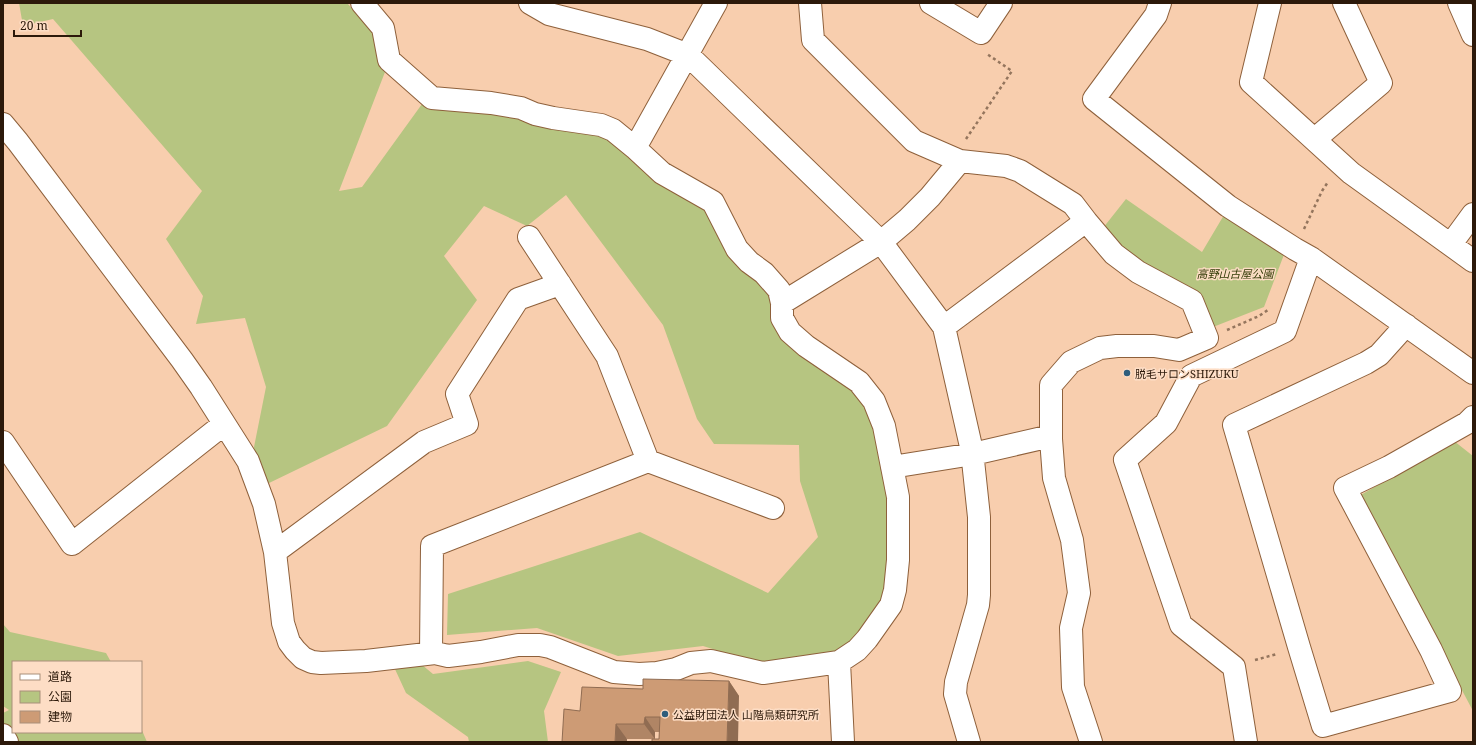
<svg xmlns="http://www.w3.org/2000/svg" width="1476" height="745" font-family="'Noto Serif','Noto Sans JP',serif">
	<rect width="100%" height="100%" fill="#f8ceae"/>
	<path fill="#b6c581" d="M19,3H347L371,29L385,72L339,191L362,187L422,104L501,113L607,135L705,206L831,369L869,406L890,498L886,594L859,637L835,652L758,663L703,646L618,656L537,628L447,635L448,594L640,532L768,593L818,537L800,481L799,445L714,444L697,419L663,325L566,195L527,226L484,206L444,256L477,300L387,426L267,484L252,457L266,387L245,318L196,324L203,296L166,239L202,191L53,19L23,26Z
		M1126,199L1202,252L1224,215L1285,252L1264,307L1213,327L1203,297L1142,267L1103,228Z
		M1454,441L1473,456V711L1359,496Z
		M3,624L10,632L106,653L111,662H13V732H141V728L147,742H3V713L9,710L3,706Z
		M528,661L561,672L544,711L548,742H469L468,737L406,693L394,667L421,664L433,674Z"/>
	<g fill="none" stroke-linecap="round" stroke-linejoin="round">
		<g stroke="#8e603b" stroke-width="24">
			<path id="minor" d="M362,3L383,28L389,60L432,98L491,103L521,108L535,114L553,118L601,125L613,130L635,148
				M530,3L549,14L647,39L688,55L881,242L944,327L972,451L979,517V595L978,605L956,682L955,694L969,742
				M716,3L635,148L662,173L713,202L737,249L749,262L764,273L779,290L782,303V318L790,332L806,346L859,382L874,401L884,426L898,497V560L895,590L891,605L867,639L857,650L839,662L843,742
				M810,3L813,40L914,141L960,161
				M931,3L981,33L1001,3
				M1160,3L1156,15L1094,99L1228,206L1295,249L1311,258
				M1270,3L1251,82L1351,173L1473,261
				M1459,3L1473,35
				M3,124L18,142L182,360L201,387L248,461L264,504L275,552L283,623L289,642L295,650L303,658L312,662L321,663L366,661L435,653L448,656L481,652L518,645H540L550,647L614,672L639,674L657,673L676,669L691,663L711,661L763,673L839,662
				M1315,139L1381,83L1344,3
				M1086,221L1114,254L1138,272L1192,301L1207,338L1179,350L1154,346H1117L1100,348L1071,362L1051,385V439L1054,478L1072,540L1079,593L1071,628L1073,687L1091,742
				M1451,244L1473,214
				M782,303L881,242L907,220L930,197L960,161L1006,166L1020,171L1073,204L1086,221L944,327
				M1406,325L1379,355L1366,363L1234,425L1299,647L1323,726L1450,691L1431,650L1345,488L1389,467L1467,423L1473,417
				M3,442L72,544L224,424
				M648,461L773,508
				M892,467L973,454L1051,436
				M275,552L424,442L467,424L457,394L518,299L560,284
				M431,653L432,546L648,461L607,356L529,237
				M3,735L7,742
				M1246,742L1234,667L1181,625L1125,460L1166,423L1191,376L1285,331L1311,258L1473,373"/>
		</g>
		<path stroke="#94755d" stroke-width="2.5" stroke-dasharray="3 3" stroke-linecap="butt" d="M966,139L1012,71L987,54
			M1304,229L1322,191L1328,182
			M1227,330L1259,316L1268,310
			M1255,660L1277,654"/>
		<use href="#minor" stroke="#fff" stroke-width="22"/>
	</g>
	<path fill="#b08565" d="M729,681L739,696L659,739L660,732H655V739H627L580,711L643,689Z"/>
	<path fill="#906c52" d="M729,681L739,696L738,742H727Z
		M645,717L655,732V739L644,724Z
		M616,724L627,739V742H615Z"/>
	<path fill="#cd9b75" stroke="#906c52" d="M643,679L729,681L727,742H652V739H659L660,717H645L644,724H616L615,742H562L564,709L580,711L582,687L643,689Z"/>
	<g fill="#2e5d7c" stroke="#fdddc5" stroke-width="1.5">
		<circle cx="1127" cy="373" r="4"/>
		<circle cx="665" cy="714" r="4"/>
	</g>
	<g text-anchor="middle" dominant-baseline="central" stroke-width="3" stroke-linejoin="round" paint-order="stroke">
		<g font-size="11" font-style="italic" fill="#323b06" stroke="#fdddc5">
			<text x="1235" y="273">高野山古屋公園</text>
		</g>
		<g font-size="11" fill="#2c190a" stroke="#fdddc5" text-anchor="start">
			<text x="1135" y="373">脱毛サロンSHIZUKU</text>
			<text x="673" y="714">公益財団法人 山階鳥類研究所</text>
		</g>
	</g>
	<rect width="1476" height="745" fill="none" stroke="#2c190a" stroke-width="8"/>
	<rect x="12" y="661" width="130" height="72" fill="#fdddc5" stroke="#a98f7a"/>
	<rect x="20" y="674" width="20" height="6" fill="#ffffff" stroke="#a98f7a"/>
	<text x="48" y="681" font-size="12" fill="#2c190a">道路</text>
	<rect x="20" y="691" width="20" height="12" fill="#b6c581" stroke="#a98f7a"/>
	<text x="48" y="701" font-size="12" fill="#2c190a">公園</text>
	<rect x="20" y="711" width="20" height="12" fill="#cd9b75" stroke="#a98f7a"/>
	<text x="48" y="721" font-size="12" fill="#2c190a">建物</text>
	<path d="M14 30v6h67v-6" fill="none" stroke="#2c190a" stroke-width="2"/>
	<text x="20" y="30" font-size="12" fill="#2c190a" stroke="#fdddc5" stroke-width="3" paint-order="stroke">20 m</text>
</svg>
